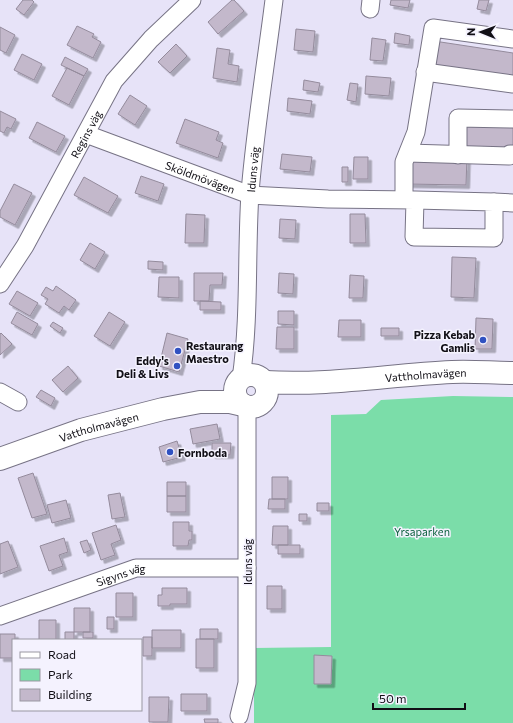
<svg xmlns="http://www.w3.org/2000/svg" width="513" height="723" font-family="Commissioner,sans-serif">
	<defs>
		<filter id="shadow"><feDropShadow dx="3.5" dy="3.5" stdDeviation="0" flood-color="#0004"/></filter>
	</defs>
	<rect width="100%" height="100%" fill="#e7e3f8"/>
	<path fill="#7bdda9" d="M453,396L513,397V723H254V648L331,647V415L366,414L381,400Z"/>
	<path fill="#c3b8cb" stroke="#948b9c" filter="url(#shadow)" d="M23,0H32L34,2L24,15L16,9Z
		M232,0H234L244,11L218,34L208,22Z
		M391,0H410L408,8L390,5Z
		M479,0H489L486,11L477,9Z
		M77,26L94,34L92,37L101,42L93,58L67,45Z
		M0,27L15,35L6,53L0,50Z
		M296,29L315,31L313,52L294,50Z
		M395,33L410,36L409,45L394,43Z
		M372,38L386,40L383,61L370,60Z
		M434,41L513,53V81L430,68Z
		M176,44L187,56L170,73L158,62Z
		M217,48L230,50L228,64L239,66L237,82L213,78Z
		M22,54L42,64L34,80L14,70Z
		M65,57L88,69L84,76L61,65Z
		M67,68L84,76L69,105L52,96Z
		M366,76L391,78L389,96L365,94Z
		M304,80L320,83L318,92L303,90Z
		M350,83L358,84L356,102L347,100Z
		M130,95L147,106L135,125L118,114Z
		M288,98L312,101L310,114L287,111Z
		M0,111L16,119L11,129L7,127L4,133L0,131Z
		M185,119L219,132L216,140L223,143L218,158L176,143Z
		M37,122L65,136L56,152L29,138Z
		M462,126L513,127V148H462Z
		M282,154L312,157L310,172L280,169Z
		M354,157H368V179H353Z
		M407,157H467L466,185L407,184Z
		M342,167H348V182H342Z
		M141,176L164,184L158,201L135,193Z
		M84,177L118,196L108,213L74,195Z
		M14,184L32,193L15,225L0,217V211Z
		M186,214L205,215L204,243H185Z
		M350,214H365L366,243H350Z
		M280,219L296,220L295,239L279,238Z
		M90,243L105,252L95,269L80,260Z
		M452,257L476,258L474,298L451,297Z
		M148,261L163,262V270L148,269Z
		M194,273H223L222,285H210L209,301H194Z
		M279,273L294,274L293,294L278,293Z
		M350,275L364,276L363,298H349Z
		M159,277H179V298L158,297Z
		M56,286L76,300L69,310L64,306L59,313L45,304L48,299L41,295L46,287L53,291Z
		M17,291L38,303L30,316L9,304Z
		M200,301L221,302V310H200Z
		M278,311H294V325L278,324Z
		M17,312L38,324L32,335L11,323Z
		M109,312L125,322L110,346L94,336Z
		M476,318L493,319L492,349H475Z
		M339,320H361V337H338Z
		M53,322L63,328L60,333L50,326Z
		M277,327H294V349H276Z
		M381,328H399V336H381Z
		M1,333L12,344L0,355V334Z
		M167,333L188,339L179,372L159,366Z
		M68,366L78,378L63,392L52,380Z
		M41,390L55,398L51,406L36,397Z
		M217,424L220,439L193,444L190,429Z
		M177,441L182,457L163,462L159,447Z
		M212,443H231L230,455H212Z
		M33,473L47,514L32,518L18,478Z
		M272,477H288V499H272Z
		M167,482H186V496H167Z
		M120,493L125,517L112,519L108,495Z
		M167,496H186V512H167Z
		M269,499H285V509H268Z
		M66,500L71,518L52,523L47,505Z
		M317,503H329V511H317Z
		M299,514H307V521H299Z
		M173,522H189V531H192V540H189L188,546H173Z
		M116,525L121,540L111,544L115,555L101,560L92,533Z
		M273,526H288V545H272Z
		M64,538L68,552L59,555L63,566L49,571L40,546Z
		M87,540L91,550L84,553L80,542Z
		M8,541L18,567L0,574V544Z
		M278,545H300V554H278Z
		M267,586H282V609H267Z
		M162,588H187V604H170V606H158V595H162Z
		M116,593H133V617H116Z
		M74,608H90V632H74Z
		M107,617H114V629H107Z
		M39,620H56V640H39Z
		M200,629H218V639H200Z
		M152,630H181V648H152Z
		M65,632H74V640H65Z
		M83,632H93V638H83Z
		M0,634H15V640H13V658H0Z
		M143,637H152V656H143Z
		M196,639H214V668H196Z
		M314,655L332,656L331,684H314Z
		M181,694H207V711H181Z
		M149,697H169L168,722H149Z
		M204,719H218V723H205Z"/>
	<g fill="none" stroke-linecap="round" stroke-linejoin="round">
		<g stroke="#777385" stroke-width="19">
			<g id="minor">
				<path d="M370,9L371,0"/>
				<path d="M425,72L513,84"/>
				<path id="s1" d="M86,134L250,195L328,199L415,200L414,237L494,238V202L415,200"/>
				<path d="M408,153L509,156L510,154H513"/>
				<path d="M458,155V118L513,119"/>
				<path d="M404,199V162L416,132L433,28L513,39"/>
				<path d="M494,202L513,203"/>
				<path id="s2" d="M0,284L25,246L114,81L151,39L192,0"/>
				<path id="s3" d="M241,379C250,317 246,255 250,193C255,129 266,64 274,0"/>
				<path d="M0,392L18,402"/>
				<path id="s4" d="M0,616L136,568H247"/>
				<path d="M239,716L247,683V407"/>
			</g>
		</g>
		<g stroke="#777385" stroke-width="24">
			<g id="major">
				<circle cx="251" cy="391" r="16"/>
				<path id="s5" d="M265,382C327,386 389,375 452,372C472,371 493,373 513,373"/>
				<path id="s6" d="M0,459L81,430L163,409L200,402H230L243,405"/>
			</g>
		</g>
		<use href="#minor" stroke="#fff" stroke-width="17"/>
		<use href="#major" stroke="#fff" stroke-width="22"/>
	</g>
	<g fill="#3051c1" stroke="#f4f2fe" stroke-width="1.5">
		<circle cx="483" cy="340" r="4"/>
		<circle cx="178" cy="351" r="4"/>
		<circle cx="177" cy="366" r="4"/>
		<circle cx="170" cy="452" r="4"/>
	</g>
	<g text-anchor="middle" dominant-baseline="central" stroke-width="3" stroke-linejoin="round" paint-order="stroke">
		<g font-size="11" fill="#110f16" stroke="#f4f2fe">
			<text stroke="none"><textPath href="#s2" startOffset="173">Regins väg</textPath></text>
			<text stroke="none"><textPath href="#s3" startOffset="210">Iduns väg</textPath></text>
			<text stroke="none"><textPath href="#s1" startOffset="122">Sköldmövägen</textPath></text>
			<text stroke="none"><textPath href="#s5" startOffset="161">Vattholmavägen</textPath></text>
			<text stroke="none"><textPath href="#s6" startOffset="104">Vattholmavägen</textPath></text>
			<text transform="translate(247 562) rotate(-90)">Iduns väg</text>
			<text stroke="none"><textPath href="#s4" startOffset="128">Sigyns väg</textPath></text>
		</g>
		<g font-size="11" font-weight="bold" fill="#110f16" stroke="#f4f2fe" text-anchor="end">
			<text x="475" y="334">Pizza Kebab<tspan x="475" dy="13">Gamlis</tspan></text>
			<text x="186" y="345" text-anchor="start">Restaurang<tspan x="186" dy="13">Maestro</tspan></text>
			<text x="169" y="360">Eddy's<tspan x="169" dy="13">Deli &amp; Livs</tspan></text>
			<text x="178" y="452" text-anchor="start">Fornboda</text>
		</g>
		<g font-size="11" fill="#095e3b" stroke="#f4f2fe">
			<text x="422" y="531">Yrsaparken</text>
		</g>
	</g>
	<rect x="12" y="639" width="130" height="72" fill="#f4f2fe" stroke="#9997a1"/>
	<rect x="20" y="652" width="20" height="6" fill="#ffffff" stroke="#9997a1"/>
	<text x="48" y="659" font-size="12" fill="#110f16">Road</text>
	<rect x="20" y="669" width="20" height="12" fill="#7bdda9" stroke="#9997a1"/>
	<text x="48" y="679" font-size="12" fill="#110f16">Park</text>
	<rect x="20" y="689" width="20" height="12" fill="#c3b8cb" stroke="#9997a1"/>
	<text x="48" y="699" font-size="12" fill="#110f16">Building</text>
	<g transform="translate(481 32) rotate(271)" stroke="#f4f2fe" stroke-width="3" paint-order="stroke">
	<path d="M0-3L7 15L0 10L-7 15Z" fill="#110f16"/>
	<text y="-6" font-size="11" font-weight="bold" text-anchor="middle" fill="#110f16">N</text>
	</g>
	<path d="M373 703v6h92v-6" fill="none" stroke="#110f16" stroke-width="2"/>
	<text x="379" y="703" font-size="12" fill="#110f16" stroke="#f4f2fe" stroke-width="3" paint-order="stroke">50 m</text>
</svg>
